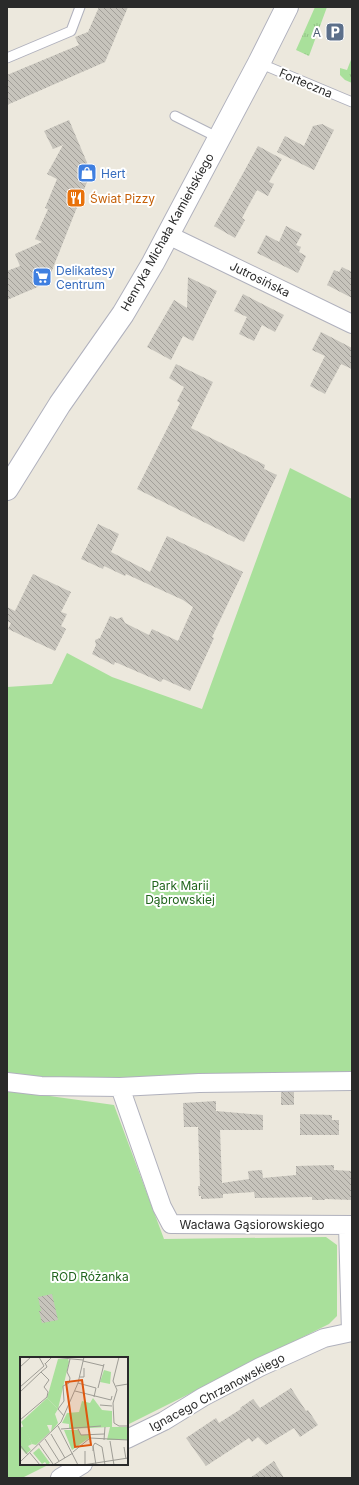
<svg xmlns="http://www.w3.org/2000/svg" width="359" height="1485" font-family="Inter,sans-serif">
	<defs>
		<pattern id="grass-tufts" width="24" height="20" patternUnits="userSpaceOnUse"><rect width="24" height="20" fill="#a9e09b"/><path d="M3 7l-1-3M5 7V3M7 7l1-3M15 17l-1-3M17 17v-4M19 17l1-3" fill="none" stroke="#92c086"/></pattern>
		<pattern id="building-back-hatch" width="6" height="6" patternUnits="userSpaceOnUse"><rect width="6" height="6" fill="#c7c4bc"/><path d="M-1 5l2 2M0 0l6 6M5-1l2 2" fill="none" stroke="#a29f99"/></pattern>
	</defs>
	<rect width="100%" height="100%" fill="#ece8dd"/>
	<path fill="url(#grass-tufts)" d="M315,7H327L309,56L296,50Z
		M352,57V83L345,80L340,75V68L347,70Z"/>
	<path fill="#a9e09b" d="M290,468L352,499V1076L117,1080L52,1079L7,1074V687L52,684L67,653L112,677L202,709Z
		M7,1090L114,1105L164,1239L326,1237L337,1245V1316L329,1324L127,1425V1358H21V1464H50L22,1478H7Z"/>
	<path fill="url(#building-back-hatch)" d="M99,7H128L105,62L7,105V75L79,45L75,37L88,32Z
		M69,120L91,172L47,283L7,300V271L20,266L15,254L42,242L35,239L48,209L45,208L57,179L47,174L63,145L53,149L44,131Z
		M322,124L334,130L314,170L277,152L285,136L304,146L313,126Z
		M258,146L282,159L269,182L274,184L268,196L257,190L242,218L245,220L235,238L214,226Z
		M286,226L302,234L296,245L301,247L299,252L306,256L298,273L257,253L266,235L279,242Z
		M342,267L352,272V298L327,285L334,270L339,272Z
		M188,277L217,291L193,341L183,336L171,360L147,347L174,300L187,308Z
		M243,294L284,315L275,332L262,325L254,341L239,334L247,317L234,311Z
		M321,332L352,348V369L341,364L325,394L310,386L325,356L312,350Z
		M176,364L213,382L191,428L265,465L264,469L277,475L244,542L137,489L180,403L177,401L184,387L169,378Z
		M98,524L119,534L111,552L150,572L167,536L243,572L212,637L214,638L190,691L163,679L161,682L115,662L114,665L92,654L96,645L95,640L100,638L110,616L117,619L122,617L125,623L149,635L152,629L178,641L193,607L183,600L126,574L125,576L104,566L103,569L81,559Z
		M33,574L71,592L61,612L67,614L61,626L66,629L55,651L8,629L11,623L7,621V607L15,611Z
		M281,1092H294V1105H281Z
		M216,1101V1111L263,1115V1130H220L222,1183L249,1179L248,1171L262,1170L263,1178L296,1175V1166L334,1165V1170L352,1171V1200L325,1199V1200H312V1197L255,1198L254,1192L223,1194V1198L201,1199V1196H199L198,1186H200L198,1127H184L183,1103Z
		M300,1114L332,1115V1120H339V1135H300Z
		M52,1294L58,1320L42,1323L39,1311H41L38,1297Z
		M291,1388L306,1411L308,1410L318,1425L300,1437L294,1428L266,1445L258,1437L252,1442L249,1438L206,1466L186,1438L216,1418L219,1423L241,1409L240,1408L253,1399L260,1408Z
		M274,1461L284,1478H250Z"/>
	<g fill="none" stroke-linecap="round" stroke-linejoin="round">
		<g stroke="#b0b1bd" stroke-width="11">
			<path id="lane" d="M7,58L71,31L80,7
				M259,63L352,102
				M175,116L219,138"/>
		</g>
		<g stroke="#b0b1bd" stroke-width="20">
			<path id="street" d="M168,235L352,324
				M7,1082L41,1086L120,1087L199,1083L352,1081
				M120,1087L162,1207L171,1224L352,1225
				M348,1225L351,1332
				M127,1439L164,1421L203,1397L260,1367L324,1338L352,1332
				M60,1478L83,1464"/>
		</g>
		<g stroke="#b0b1bd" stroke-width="24">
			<path id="secondary" d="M7,489L60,404L123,314L153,263L259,63L287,7"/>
		</g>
		<use href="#lane" stroke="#fff" stroke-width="9"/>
		<use href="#street" stroke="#fff" stroke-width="18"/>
		<use href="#secondary" stroke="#fff" stroke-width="22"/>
	</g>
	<defs>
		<g id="parking-square" transform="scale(1)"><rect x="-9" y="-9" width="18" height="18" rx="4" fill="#5c6f8a" stroke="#fff"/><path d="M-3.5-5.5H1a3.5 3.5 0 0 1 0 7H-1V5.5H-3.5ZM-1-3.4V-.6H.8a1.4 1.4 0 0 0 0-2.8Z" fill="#fff"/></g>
		<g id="shop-square" transform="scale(1)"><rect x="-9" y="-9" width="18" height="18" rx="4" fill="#3f7fe0" stroke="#fff"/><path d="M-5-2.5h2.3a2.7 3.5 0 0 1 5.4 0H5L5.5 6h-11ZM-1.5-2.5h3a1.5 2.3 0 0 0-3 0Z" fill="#fff"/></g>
		<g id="restaurant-square" transform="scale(1)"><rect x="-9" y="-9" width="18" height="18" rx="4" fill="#e8710a" stroke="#fff"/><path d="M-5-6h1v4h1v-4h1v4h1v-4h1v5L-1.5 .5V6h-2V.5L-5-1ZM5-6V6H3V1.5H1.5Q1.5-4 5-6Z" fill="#fff"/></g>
		<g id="supermarket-square" transform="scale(1)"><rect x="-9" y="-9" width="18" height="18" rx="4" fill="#3f7fe0" stroke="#fff"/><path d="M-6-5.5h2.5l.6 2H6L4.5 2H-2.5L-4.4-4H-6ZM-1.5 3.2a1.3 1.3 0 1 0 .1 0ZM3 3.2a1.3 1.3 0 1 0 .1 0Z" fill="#fff"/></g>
	</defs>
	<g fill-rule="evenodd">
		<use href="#parking-square" x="335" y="32"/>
		<use href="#shop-square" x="87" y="173"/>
		<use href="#restaurant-square" x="76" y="198"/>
		<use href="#supermarket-square" x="42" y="277"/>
	</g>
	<g text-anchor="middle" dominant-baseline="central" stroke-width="4" stroke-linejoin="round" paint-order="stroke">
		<g font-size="12" fill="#4e5e75" stroke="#fff" text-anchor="end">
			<text x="321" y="32">A</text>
		</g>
		<g font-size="12" fill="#2a2a2a" stroke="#fff">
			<text transform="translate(306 83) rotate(23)">Forteczna</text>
			<text transform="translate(167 232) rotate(-61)">Henryka Michała Kamieńskiego</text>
			<text transform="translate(260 279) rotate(26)">Jutrosińska</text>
			<text x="252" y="1224">Wacława Gąsiorowskiego</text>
			<text transform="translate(217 1392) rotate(-28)">Ignacego Chrzanowskiego</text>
		</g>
		<g font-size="12" fill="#366cbe" stroke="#fff" text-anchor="start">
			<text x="101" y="173">Hert</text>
			<text x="56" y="270">Delikatesy<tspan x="56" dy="14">Centrum</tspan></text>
		</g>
		<g font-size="12" fill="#c56008" stroke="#fff" text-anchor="start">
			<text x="90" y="198">Świat Pizzy</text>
		</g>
		<g font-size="12" fill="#21651d" stroke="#fff">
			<text x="180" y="885">Park Marii<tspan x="180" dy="14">Dąbrowskiej</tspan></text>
			<text x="90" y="1276">ROD Różanka</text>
		</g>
	</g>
	<g transform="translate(20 1357)">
		<rect width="108" height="108" fill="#ece8dd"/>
		<path d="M84,13L91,15L90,27L80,25ZM27,41L38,52L35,57L38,66L31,75L32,68H27L30,75L16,88L12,87L1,65Z" fill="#a9e09b"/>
		<path d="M38,2H48L49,5L38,52L27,41ZM73,41L82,53L92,54V70H108V83H87L90,70L49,72V67L42,66L47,56L59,55L62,44L70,46ZM4,69L12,87L8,89L11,93L6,97L0,90V71ZM44,73H58L61,78H69V81L52,93ZM19,91L30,106L27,108L25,105L22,107L13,96Z" fill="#a9e09b"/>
		<path fill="none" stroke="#9e9c95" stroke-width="1" d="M99,0L93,24L97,33L93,46L94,66L99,69H108M63,4L84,9M25,7L32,0L63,3M0,10L11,0M21,15L27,10L25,6M60,20H64V11M58,26L76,31L74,40M96,29L108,27M0,30L24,9L19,0M78,31L84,7M55,34L91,43L92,39M0,35L21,15L29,23L24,30L28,35L27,40L0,63M80,48L92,49M44,59L38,52L44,44L43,29L49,26L50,21L47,15L50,2M38,69L58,108M41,72L81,69M58,72L61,78L84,77M31,77L45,101M25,82L39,104M84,83L85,70M90,84L94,108M19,87L33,107M0,88L8,98M73,89L75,86L82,90L85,108M104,90L106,102M65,94V108M73,94V89L76,108M53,95L70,81L108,83M10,96L20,108M0,105L41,65L58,26L64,0M33,108L53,96M63,108L108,101"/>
		<path fill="#de570e" fill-opacity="0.15" stroke="#de570e" stroke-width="2" d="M62,23L71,88L55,90L46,25Z"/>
		<rect width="108" height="108" fill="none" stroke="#2a2a2a" stroke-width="2"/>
	</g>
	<rect width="359" height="1485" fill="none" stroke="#2a2a2a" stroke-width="16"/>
</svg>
